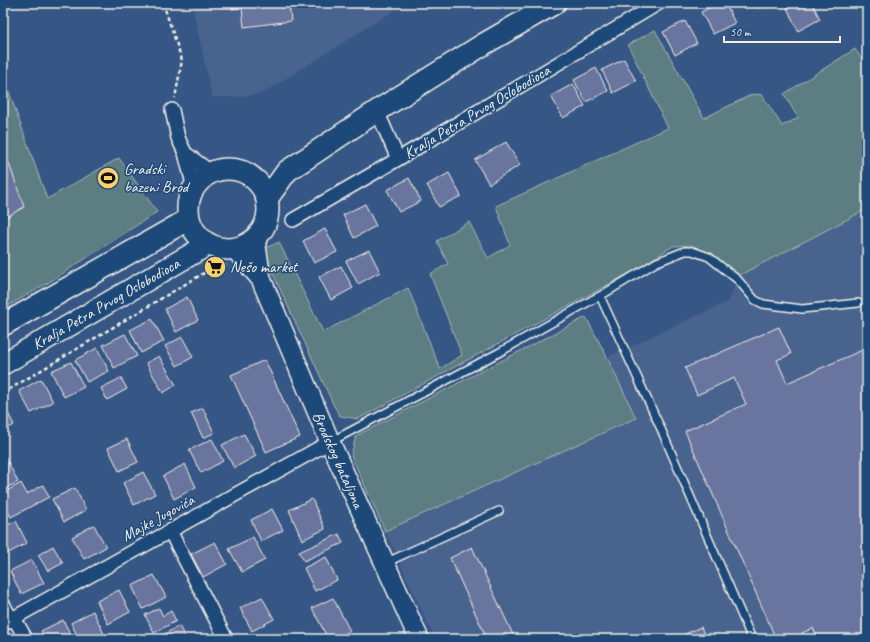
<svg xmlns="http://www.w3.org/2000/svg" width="870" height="642" font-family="Caveat,sans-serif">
	<rect width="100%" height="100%" fill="#365785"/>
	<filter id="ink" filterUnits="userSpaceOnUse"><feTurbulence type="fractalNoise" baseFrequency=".025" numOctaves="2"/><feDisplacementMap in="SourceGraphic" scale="8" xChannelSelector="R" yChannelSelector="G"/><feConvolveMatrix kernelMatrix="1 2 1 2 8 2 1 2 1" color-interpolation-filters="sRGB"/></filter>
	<g filter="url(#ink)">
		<path fill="#49638f" d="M192,3H406L263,93L240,97H212Z
			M867,209V639H435L385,531L636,418L607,357L729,301L738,276Z"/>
		<path fill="#5c7d81" stroke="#a8b7b4" d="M655,30L704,118L753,94L762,95L782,126L798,118L784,94L855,49L867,67V209L738,276L716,257L691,245L673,246L637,269L358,419L340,416L334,406L262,250L279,242L323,332L408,288L440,369L462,355L430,274L448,264L437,241L469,222L488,258L510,245L496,206L668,128L628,45Z
			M3,75L47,199L119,158L157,212L51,281L3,309Z
			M586,317L607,357L636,418L385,531L351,455L356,436Z"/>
		<path fill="#6a759f" stroke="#f4f1e8" d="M231,3H289L291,21L244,27L242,8L232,9Z
			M718,3H725L735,23L713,34L701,12Z
			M755,3H767L758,8Z
			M796,3H812L820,19L798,31L787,8Z
			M685,21L697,43L675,55L663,32Z
			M624,59L636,81L613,93L602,70Z
			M596,68L608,91L586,102L574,80Z
			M573,84L585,106L563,118L551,96Z
			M506,142L520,165L489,184L475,160Z
			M3,146L24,207L3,219Z
			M449,173L461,196L439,207L427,185Z
			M409,178L421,201L399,212L387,190Z
			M365,204L376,226L354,238L343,215Z
			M325,229L337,252L314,263L303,241Z
			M369,250L380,272L358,284L346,261Z
			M341,266L353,288L331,300L319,277Z
			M187,297L198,320L176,332L165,309Z
			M152,319L164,341L141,353L130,330Z
			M779,327L791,354L777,360L787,383L867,348V639H818L813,628L802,633L805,639H776L685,431L746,404L734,378L697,395L685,368Z
			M125,334L137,356L114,368L103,345Z
			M182,337L193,357L177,366L165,346Z
			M97,348L109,371L87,382L75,360Z
			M159,356L176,385L163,393L146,363Z
			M265,360L300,437L266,452L231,375Z
			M71,362L84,387L64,397L51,371Z
			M121,378L127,389L107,400L101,388Z
			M41,379L53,402L31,413L19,391Z
			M3,403L14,425L3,431Z
			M203,408L214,433L203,438L191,413Z
			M244,434L256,456L234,468L222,445Z
			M127,439L138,462L119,471L108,448Z
			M212,439L223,461L201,473L189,450Z
			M3,452L18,482L6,488L3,482Z
			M185,464L196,487L174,499L163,476Z
			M143,472L155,494L134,505L123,483Z
			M21,483L27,494L43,485L49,497L11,517L3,503V493Z
			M75,488L86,510L64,522L52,499Z
			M312,499L325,529L302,540L289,510Z
			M272,509L283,530L261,541L251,520Z
			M16,521L27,543L5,555L3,551V527Z
			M94,525L106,547L84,559L72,537Z
			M339,534L343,543L304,561L299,552Z
			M253,537L265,560L242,572L229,549Z
			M215,542L227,564L203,577L191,554Z
			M53,546L63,563L48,571L38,555Z
			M472,547L515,639H487L450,558Z
			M326,557L337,580L315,591L304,568Z
			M32,560L44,583L21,594L10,571Z
			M154,575L166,597L143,609L132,586Z
			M119,590L130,612L108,624L97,601Z
			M262,597L274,619L252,631L240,608Z
			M333,598L350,631L335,639H328L312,608Z
			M159,608L163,616L171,611L176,621L154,633L145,615Z
			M93,611L104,634L94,639H79L71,623Z
			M63,620L73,639H45L41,631Z
			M179,626L186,639H157V638Z
			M701,627L706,639H674Z
			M277,634L280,639H266Z"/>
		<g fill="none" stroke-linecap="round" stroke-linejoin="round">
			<g stroke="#f4f1e8" stroke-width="10">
				<path id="lane" d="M600,296L657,262L685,251H692L709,257L738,280L755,300L763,304L802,309L858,303
					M332,441L500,352L592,300L600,296L661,429L752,639
					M385,563L499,511
					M3,598L14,618"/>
			</g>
			<g stroke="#f4f1e8" stroke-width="16">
				<path id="street" d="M172,110L178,138L185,153L194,188
					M377,111L398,159
					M185,153L212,173
					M293,220L398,159L659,3
					M170,531L226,639
					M14,618L26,639
					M3,624L330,442"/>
			</g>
			<g stroke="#f4f1e8" stroke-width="22">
				<path id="secondary" d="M255,239L261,279L330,442L419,639
					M235,249L261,279"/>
			</g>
			<g stroke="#f4f1e8" stroke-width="24">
				<path id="primary" d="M188 209a40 40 0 1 1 80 0a40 40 0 1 1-80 0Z
					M267,199L287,171L307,158L377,111L484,44L555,3
					M3,325L189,219
					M3,364L209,244"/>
			</g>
			<path stroke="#f4f1e8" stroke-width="2.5" stroke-dasharray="4 3" stroke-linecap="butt" d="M163,3L182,60L175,98
				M3,393L219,264L227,265"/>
			<use href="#lane" stroke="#1f4a7a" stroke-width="7"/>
			<use href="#street" stroke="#1f4a7a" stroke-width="13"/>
			<use href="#secondary" stroke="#1f4a7a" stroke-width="19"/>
			<use href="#primary" stroke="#1f4a7a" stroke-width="21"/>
		</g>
	</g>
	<defs>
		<g id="stadium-disc" transform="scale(1.15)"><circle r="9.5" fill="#ffd166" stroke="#1f4a7a"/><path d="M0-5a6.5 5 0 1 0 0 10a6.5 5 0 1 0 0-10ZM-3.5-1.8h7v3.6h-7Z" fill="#111"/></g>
		<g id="supermarket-disc" transform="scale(1.15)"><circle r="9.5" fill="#ffd166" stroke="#1f4a7a"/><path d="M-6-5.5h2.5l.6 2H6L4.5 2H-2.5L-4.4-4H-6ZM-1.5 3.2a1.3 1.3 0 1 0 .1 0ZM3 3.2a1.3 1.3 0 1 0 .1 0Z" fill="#111"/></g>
	</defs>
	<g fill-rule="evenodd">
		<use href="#stadium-disc" x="108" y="178"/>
		<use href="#supermarket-disc" x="215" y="267"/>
	</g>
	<g text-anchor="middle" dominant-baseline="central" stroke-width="3" stroke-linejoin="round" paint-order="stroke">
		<g font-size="16" fill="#f4f1e8" stroke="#1f4a7a">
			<text transform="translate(477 112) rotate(-31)">Kralja Petra Prvog Oslobodioca</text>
			<text transform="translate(106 304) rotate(-30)">Kralja Petra Prvog Oslobodioca</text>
			<text transform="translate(338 460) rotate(66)">Brodskog bataljona</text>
			<text transform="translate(158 518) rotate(-29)">Majke Jugovića</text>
		</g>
		<g font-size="16" fill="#f4f1e8" stroke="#1f4a7a" text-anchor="start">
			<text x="124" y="169">Gradski<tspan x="124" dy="18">bazeni Brod</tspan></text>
			<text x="230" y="267">Nešo market</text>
		</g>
	</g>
	<rect width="870" height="642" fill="none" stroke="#1f4a7a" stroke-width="16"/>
	<rect x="8" y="8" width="854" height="626" fill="none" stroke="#f4f1e8" stroke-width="1.5" filter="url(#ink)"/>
	<path d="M724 36v6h116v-6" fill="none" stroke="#f4f1e8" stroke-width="2"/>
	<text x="730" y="36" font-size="12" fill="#f4f1e8" stroke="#1f4a7a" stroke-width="3" paint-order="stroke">50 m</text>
</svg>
